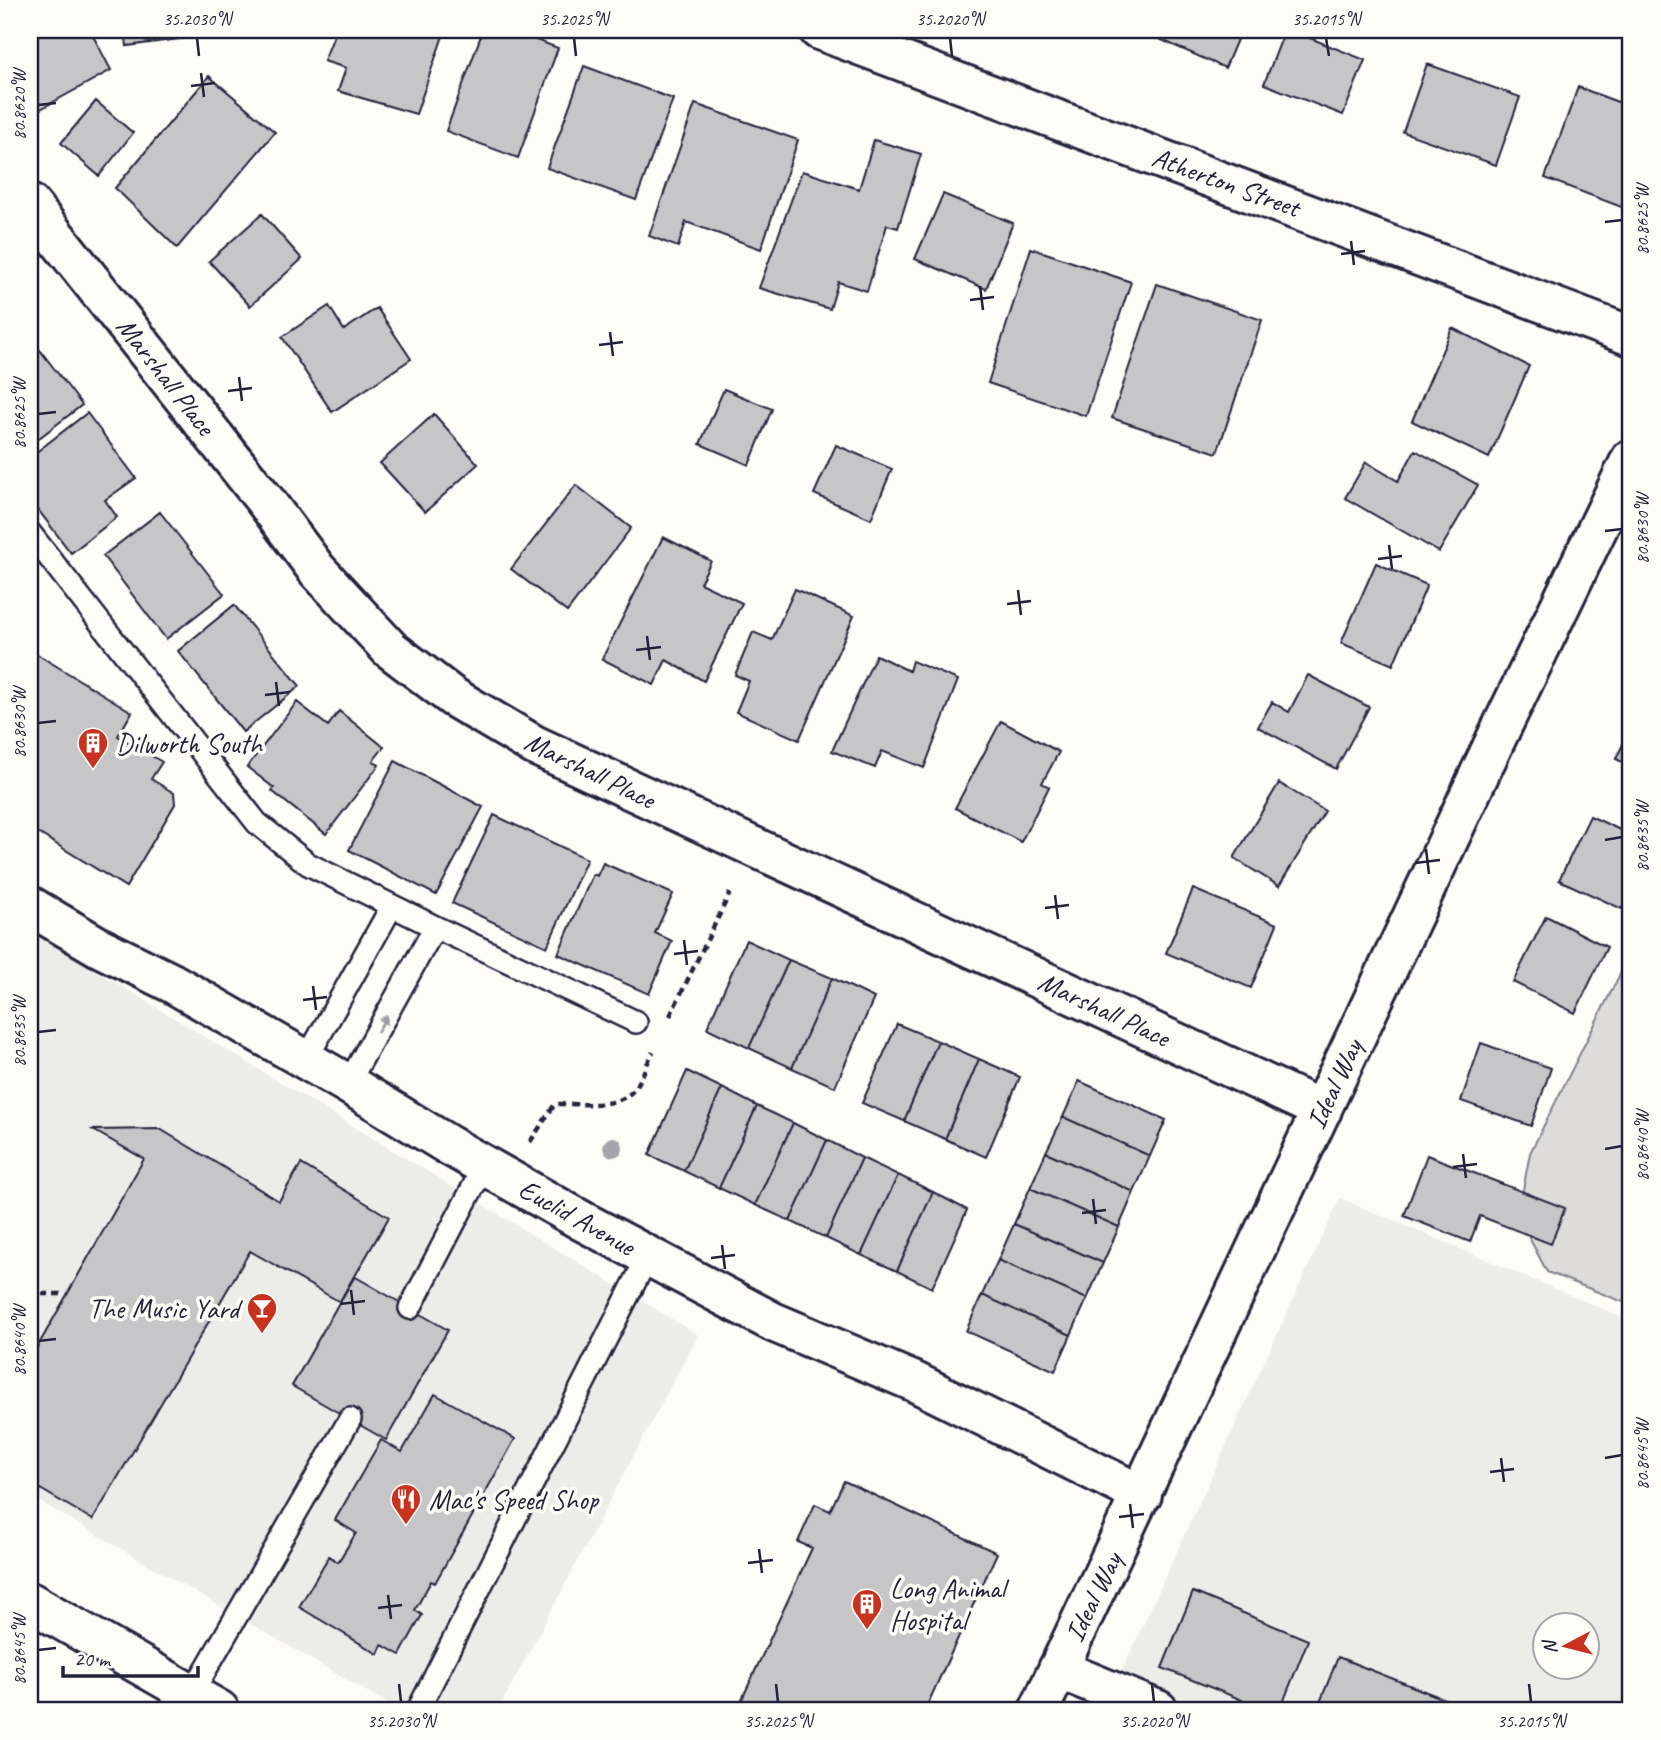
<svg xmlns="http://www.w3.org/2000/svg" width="1661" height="1740" font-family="Caveat,sans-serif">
	<rect width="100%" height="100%" fill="#fdfcf7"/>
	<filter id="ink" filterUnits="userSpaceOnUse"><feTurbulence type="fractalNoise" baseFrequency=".0143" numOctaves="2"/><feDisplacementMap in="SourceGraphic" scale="14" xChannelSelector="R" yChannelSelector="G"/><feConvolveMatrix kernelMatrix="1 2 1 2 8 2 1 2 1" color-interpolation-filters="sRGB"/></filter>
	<g filter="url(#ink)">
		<path fill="#ecece9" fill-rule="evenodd" d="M30,931L698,1335L498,1710H399L30,1496Z
			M1340,1198L1631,1321V1710H1104ZM1546,1624H1588V1666H1546Z"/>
		<path fill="#dddcdb" stroke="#807f8b" stroke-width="2" d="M1631,967V1305L1547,1272L1518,1216L1530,1153L1623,968Z"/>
		<path fill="#c6c6c8" stroke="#22223b" stroke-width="2" d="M30,30H90L111,70L37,111L30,99Z
			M125,30H245L127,46Z
			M336,30H445L416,114L338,91L346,68L324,61Z
			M483,30H509L558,48L518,158L446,131Z
			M1161,30H1241L1225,68L1157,38Z
			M1285,30H1290L1365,60L1343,115L1264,84Z
			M1427,64L1520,97L1496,165L1403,132Z
			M584,66L673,99L636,200L547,168Z
			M209,76L275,132L177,248L115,188Z
			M1578,87L1631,107V188L1624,208L1545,178Z
			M96,101L133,133L99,176L61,143Z
			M695,104L798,140L761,249L686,222L678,247L649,236Z
			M874,140L921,154L898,228L887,225L867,291L838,282L830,309L759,288L802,171L859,189Z
			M943,194L1013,223L986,289L915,259Z
			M262,214L302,259L250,306L209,261Z
			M1031,248L1131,282L1086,416L988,383Z
			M1157,284L1262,320L1217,453L1112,418Z
			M329,306L344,330L377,308L411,359L332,412L282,337Z
			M1452,328L1529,366L1489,458L1412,421Z
			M30,337L82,405L30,445Z
			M724,389L772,409L749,465L700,444Z
			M87,413L136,478L105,500L117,517L71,553L30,499V457Z
			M434,414L478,464L425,512L380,463Z
			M836,445L892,469L871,519L814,494Z
			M1415,450L1478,485L1439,552L1345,498L1366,462L1398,481Z
			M576,485L631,528L567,612L511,569Z
			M160,512L224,594L166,639L103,556Z
			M663,537L711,561L700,583L742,603L704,681L666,660L654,685L602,659Z
			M1376,563L1427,585L1393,665L1341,643Z
			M795,589L854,616L799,740L736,712L749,681L735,675L753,632L772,640Z
			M234,605L300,686L243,732L178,651Z
			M30,650L132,712L118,736L162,762L151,779L174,793L175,804L126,887L30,828Z
			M876,655L909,671L912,661L958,680L924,768L882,751L875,768L832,751Z
			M1308,675L1369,707L1336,769L1258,727L1272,702L1289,712Z
			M297,702L328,726L339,711L384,747L373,761L379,765L326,834L272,791L274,788L247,767Z
			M1001,721L1059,752L1042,783L1049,787L1021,842L955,808Z
			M1631,727V766L1616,759Z
			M395,761L483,807L436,895L349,850Z
			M1279,783L1325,811L1279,886L1234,858Z
			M494,815L587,859L547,947L452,903Z
			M1590,816L1631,835V890L1622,909L1559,880Z
			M603,863L673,894L655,933L672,941L649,994L558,954L593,874L597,876Z
			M1193,889L1277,924L1251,988L1166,953Z
			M1546,916L1607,947L1575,1013L1513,982Z
			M746,940L789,960L749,1048L707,1028Z
			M789,960L832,978L792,1068L749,1048Z
			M832,978L874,998L835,1087L792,1068Z
			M897,1024L938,1041L904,1121L862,1103Z
			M938,1041L979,1059L945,1139L904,1121Z
			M1481,1043L1551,1068L1531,1126L1461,1101Z
			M979,1059L1020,1077L986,1157L945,1139Z
			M687,1071L722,1088L684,1171L649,1155Z
			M1079,1081L1166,1120L1150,1156L1063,1117Z
			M722,1088L757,1106L719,1188L684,1171Z
			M757,1106L793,1123L755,1205L719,1188Z
			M1063,1117L1150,1156L1134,1192L1046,1152Z
			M793,1123L827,1140L790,1221L755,1205Z
			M160,1129L279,1201L301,1164L389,1217L340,1302L250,1251L93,1520L30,1483V1360L144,1159L93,1130Z
			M827,1140L862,1158L826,1238L790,1221Z
			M1046,1152L1134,1192L1119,1227L1030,1188Z
			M1427,1155L1565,1208L1551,1244L1480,1216L1470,1242L1404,1216Z
			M862,1158L898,1175L861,1255L826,1238Z
			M898,1175L933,1192L897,1271L861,1255Z
			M1030,1188L1119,1227L1103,1263L1014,1224Z
			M933,1192L967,1210L932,1288L897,1271Z
			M1014,1224L1103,1263L1087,1299L998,1260Z
			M998,1260L1087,1299L1071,1335L982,1295Z
			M354,1276L448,1330L386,1440L292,1386Z
			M982,1295L1071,1335L1055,1371L966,1331Z
			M435,1394L515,1439L435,1583L431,1581L415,1610L422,1615L400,1655L382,1645L378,1654L299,1607L329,1556L338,1562L356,1533L335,1520L381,1440L402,1452Z
			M844,1481L997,1553L925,1710H737L812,1548L798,1542L815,1504L830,1511Z
			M1193,1592L1308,1640L1280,1710H1267L1162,1668Z
			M1338,1657L1472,1710H1317Z"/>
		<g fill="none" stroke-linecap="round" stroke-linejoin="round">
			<g stroke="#22223b" stroke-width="26">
				<path id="service" d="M30,533L257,823L308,864L435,927L636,1022
					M306,1060L392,906
					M348,1084L435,927
					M410,1308L484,1166
					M191,1695L350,1419
					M418,1710L648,1256"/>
			</g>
			<g stroke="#22223b" stroke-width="44">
				<path id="minor" d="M819,30L1631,336
					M30,204L267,503L317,570L390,649L453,697L534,745L1322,1110
					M30,906L99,947L172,983L348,1084L450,1146L584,1222L773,1322L915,1382L1142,1495
					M1058,1669L1158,1710
					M1039,1710L1495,741L1631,459"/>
			</g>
			<g stroke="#22223b" stroke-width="44">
				<path id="secondary" d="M30,1602L219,1710"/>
			</g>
			<path stroke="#22223b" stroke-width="4.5" stroke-dasharray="7 5" stroke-linecap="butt" d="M670,1016L730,893
				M530,1142L553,1107L558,1104C581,1103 621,1110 636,1087C643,1076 647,1063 653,1052
				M30,1294H64
				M30,1334L40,1335"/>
			<use href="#service" stroke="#fdfcf7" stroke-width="21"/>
			<use href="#minor" stroke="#fdfcf7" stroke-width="38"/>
			<use href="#secondary" stroke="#fdfcf7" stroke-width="38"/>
		</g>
		<circle fill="#a3a3aa" cx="613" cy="1147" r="10"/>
		<defs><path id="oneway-solid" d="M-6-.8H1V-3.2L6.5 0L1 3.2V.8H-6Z" transform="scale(1.75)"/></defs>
		<use fill="#9a9aa2" href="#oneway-solid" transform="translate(382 1024) rotate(-61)"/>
	</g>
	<path fill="none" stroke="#22223b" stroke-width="2.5" d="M197,38L199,56M574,38L576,56M950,38L952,56M1326,38L1329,56M201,73L204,97M191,86L215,83M38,105L56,103M1605,222L1622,220M1351,241L1354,265M1341,254L1365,251M980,286L983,310M970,300L994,297M610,332L613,356M599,345L623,342M239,377L242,401M228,391L252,388M38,414L56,412M1605,531L1622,529M1389,545L1392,569M1378,559L1402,556M1018,590L1021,615M1007,604L1031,601M647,636L650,660M636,650L661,647M276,682L279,706M265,695L290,692M38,723L56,721M1605,840L1622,837M1426,849L1429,874M1415,863L1440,860M1055,895L1058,919M1045,908L1069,905M684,940L687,965M674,954L698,951M313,986L316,1010M303,1000L327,997M38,1032L56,1030M1605,1149L1622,1146M1463,1154L1466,1178M1453,1167L1477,1164M1093,1199L1096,1224M1082,1213L1106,1210M722,1245L725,1269M711,1258L735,1255M351,1290L354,1315M340,1304L365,1301M38,1341L56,1339M1501,1458L1504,1482M1605,1458L1622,1455M1490,1472L1514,1469M1130,1504L1133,1528M1119,1517L1144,1514M759,1549L762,1573M748,1563L773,1560M388,1595L391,1619M378,1608L402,1605M38,1650L56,1648M399,1684L401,1702M776,1684L778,1702M1152,1684L1154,1702M1529,1684L1531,1702"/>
	<defs>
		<g id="building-pin" transform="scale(1.575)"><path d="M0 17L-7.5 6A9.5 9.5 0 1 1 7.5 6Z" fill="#c8321e" stroke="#fdfcf7"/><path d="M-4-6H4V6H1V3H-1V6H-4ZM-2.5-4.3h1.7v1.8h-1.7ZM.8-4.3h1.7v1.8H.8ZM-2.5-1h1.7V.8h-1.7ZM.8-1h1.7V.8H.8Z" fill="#fff"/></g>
		<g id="bar-pin" transform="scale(1.575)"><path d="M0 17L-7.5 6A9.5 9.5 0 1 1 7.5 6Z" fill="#c8321e" stroke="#fdfcf7"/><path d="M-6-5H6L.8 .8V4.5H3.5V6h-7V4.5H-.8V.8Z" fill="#fff"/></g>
		<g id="restaurant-pin" transform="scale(1.575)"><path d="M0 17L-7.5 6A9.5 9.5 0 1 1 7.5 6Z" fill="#c8321e" stroke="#fdfcf7"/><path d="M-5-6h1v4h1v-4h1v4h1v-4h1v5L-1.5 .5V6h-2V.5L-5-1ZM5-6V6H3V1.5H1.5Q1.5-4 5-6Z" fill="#fff"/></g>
	</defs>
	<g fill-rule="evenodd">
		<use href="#building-pin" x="93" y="743"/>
		<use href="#bar-pin" x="262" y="1308"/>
		<use href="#restaurant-pin" x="406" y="1499"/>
		<use href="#building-pin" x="867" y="1604"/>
	</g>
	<g text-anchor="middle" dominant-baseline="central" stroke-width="7" stroke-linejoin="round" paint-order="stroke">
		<g font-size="28" fill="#22223b" stroke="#fdfcf7">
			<text transform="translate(1226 182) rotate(20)">Atherton Street</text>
			<text transform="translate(166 376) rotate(52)">Marshall Place</text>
			<text transform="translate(590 770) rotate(26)">Marshall Place</text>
			<text transform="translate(1104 1009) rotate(25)">Marshall Place</text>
			<text transform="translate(1334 1084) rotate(-65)">Ideal Way</text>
			<text transform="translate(577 1217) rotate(29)">Euclid Avenue</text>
			<text transform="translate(1093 1597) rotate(-64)">Ideal Way</text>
		</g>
		<g font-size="28" fill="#22223b" stroke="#fdfcf7" text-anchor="start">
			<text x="116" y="743">Dilworth South</text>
			<text x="239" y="1308" text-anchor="end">The Music Yard</text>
			<text x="429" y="1499">Mac's Speed Shop</text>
			<text x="890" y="1588">Long Animal<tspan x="890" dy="32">Hospital</tspan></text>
		</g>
	</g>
	<rect width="1661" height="1740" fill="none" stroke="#fdfcf7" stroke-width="77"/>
	<g transform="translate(1566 1646) rotate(263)"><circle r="33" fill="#fdfcf7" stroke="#a5a5ac" stroke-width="2"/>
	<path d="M0-5L12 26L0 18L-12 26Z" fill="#c8321e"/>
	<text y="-10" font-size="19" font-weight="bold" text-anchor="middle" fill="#22223b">N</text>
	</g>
	<path d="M63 1666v10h135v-10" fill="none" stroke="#22223b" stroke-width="3.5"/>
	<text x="74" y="1666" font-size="21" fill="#22223b" stroke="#fdfcf7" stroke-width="5" paint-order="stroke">20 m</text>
	<rect x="38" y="38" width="1584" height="1664" fill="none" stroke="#22223b" stroke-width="2.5"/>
	<g font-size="18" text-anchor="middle" fill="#22223b">
		<text x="197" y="25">35.2030°N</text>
		<text x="574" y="25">35.2025°N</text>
		<text x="950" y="25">35.2020°N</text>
		<text x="1326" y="25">35.2015°N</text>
		<text transform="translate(19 105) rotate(-90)" y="6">80.8620°W</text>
		<text transform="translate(1642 220) rotate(-90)" y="6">80.8625°W</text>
		<text transform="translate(19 414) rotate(-90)" y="6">80.8625°W</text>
		<text transform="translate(1642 529) rotate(-90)" y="6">80.8630°W</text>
		<text transform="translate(19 723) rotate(-90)" y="6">80.8630°W</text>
		<text transform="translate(1642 837) rotate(-90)" y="6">80.8635°W</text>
		<text transform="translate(19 1032) rotate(-90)" y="6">80.8635°W</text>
		<text transform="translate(1642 1146) rotate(-90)" y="6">80.8640°W</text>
		<text transform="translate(19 1341) rotate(-90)" y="6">80.8640°W</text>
		<text transform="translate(1642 1455) rotate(-90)" y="6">80.8645°W</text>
		<text transform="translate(19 1650) rotate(-90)" y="6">80.8645°W</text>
		<text x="401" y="1727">35.2030°N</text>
		<text x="778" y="1727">35.2025°N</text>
		<text x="1154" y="1727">35.2020°N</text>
		<text x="1531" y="1727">35.2015°N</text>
	</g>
</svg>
